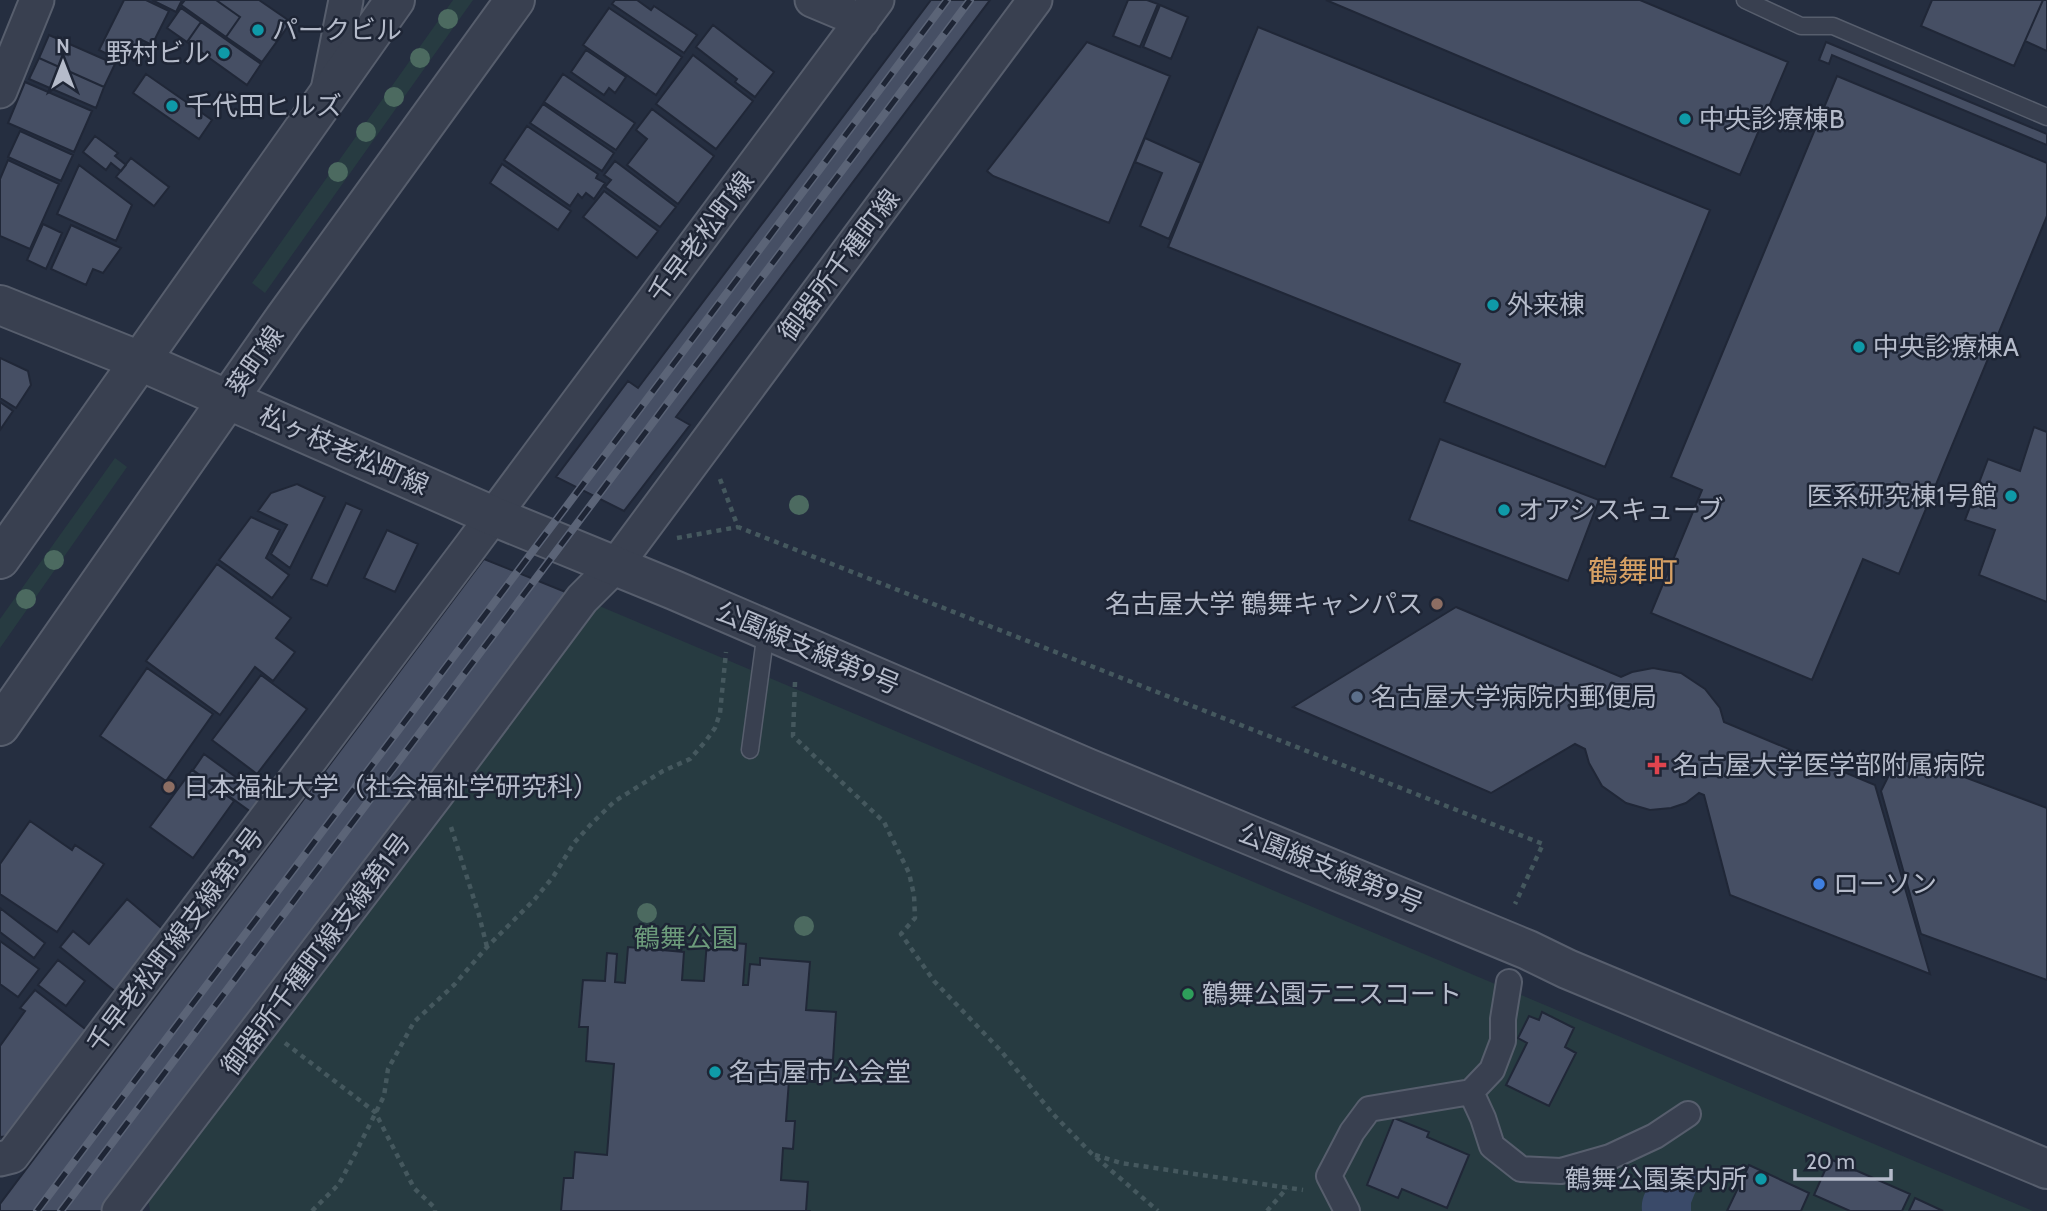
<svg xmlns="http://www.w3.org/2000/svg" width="2047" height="1211" font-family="Cabin,'Noto Sans JP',sans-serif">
	<rect width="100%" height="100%" fill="#252e40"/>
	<path fill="#273b41" d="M453,0H473L265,293L252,283Z
		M115,458L127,467L0,648V619Z
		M597,605L2033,1211H150L147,1192Z"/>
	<path fill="#3a4a69" d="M1675,1168L1704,1170L1691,1203V1211H1642C1640,1187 1658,1179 1675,1168Z"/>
	<path fill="#464f64" stroke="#202737" stroke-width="2" d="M124,0H146L169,11L152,45L140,39L127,64L99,50Z
		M152,0H182L176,12Z
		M185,0H216L240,17L226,37L181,5Z
		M216,0H259L291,22L262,62L226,37L240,17Z
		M615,0H637L651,10L654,6L697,35L684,53L612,4Z
		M931,0H990L676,417L690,425L624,511L556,477L628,381L638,388Z
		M1128,0H1147L1158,4L1140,47L1113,36Z
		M1326,0H1640L1788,62L1740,175Z
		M1932,0H2043L2014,66L1921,26Z
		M2043,0H2047V51L2025,41Z
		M1160,5L1188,17L1171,59L1143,47Z
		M181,8L201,22L187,42L167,28Z
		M609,8L682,57L656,95L583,45Z
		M201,22L261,64L247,85L187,42Z
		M713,25L774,72L755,97L735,82L737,79L696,47Z
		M1258,27L1710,210L1605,467L1444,402L1460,364L1168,247Z
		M49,35L115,64L104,87L39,58Z
		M1087,42L1170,76L1109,223L993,176L987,171Z
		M1826,42L2047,134V145L1832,55L1829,64L1819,60Z
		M586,50L626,77L615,93L609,88L604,95L571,72Z
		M693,55L753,101L716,149L656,104Z
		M39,58L104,87L96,108L29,79Z
		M146,74L212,120L199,139L133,93Z
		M563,74L635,123L616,150L544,102Z
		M1837,76L2047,163V216L1899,574L1863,559L1812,680L1651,613L1702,490L1671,477Z
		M25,82L92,111L74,152L8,123Z
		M543,104L614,153L602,171L530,123Z
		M652,109L714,156L678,204L627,165L647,139L636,130Z
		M527,126L598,174L596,178L605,183L594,199L586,193L582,198L578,194L570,206L504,160Z
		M20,131L73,155L61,181L8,157Z
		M95,136L118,153L115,156L126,165L121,171L111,163L106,170L83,152Z
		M1145,138L1201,163L1169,239L1140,226L1162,173L1135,162Z
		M131,158L169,187L154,206L116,177Z
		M8,160L59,184L30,249L0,236V179Z
		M615,161L676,207L660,227L605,187L611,180L604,175Z
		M502,164L571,211L558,230L490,183Z
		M79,165L132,205L116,241L57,214Z
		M604,191L658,231L637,258L583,217Z
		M43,224L62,233L46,269L27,260Z
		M71,225L121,248L103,273L93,269L86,285L51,269Z
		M0,358L28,371L31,385L16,408L0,398Z
		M0,402L13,411L0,430Z
		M2034,427L2047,432V602L1979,575L1995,530L1965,520L1988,459L2020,471Z
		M1440,439L1599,500L1568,581L1409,520Z
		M297,484L325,497L290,568L271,554L287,525L258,511L271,493Z
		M346,503L362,510L327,586L311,579Z
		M251,517L280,530L266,558L289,575L272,598L219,560Z
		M387,530L418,544L395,592L364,578Z
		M484,559L568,593L102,1211H0V1204Z
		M217,564L291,618L276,638L295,652L273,681L255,667L220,715L146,661Z
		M1456,607L1621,677L1632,672L1653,668L1681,673L1705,689L1720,708L1724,722L1875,785L1930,974L1730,895L1704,795L1699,793L1686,803L1671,808L1650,810L1626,803L1602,786L1589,763L1585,749L1575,744L1491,793L1293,707Z
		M147,668L213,714L166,781L100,736Z
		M261,675L307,709L257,774L212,740Z
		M1900,753L2047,808V980L1921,934L1881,791Z
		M204,754L262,796L251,812L193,770Z
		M192,770L234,801L193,858L150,827Z
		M30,821L72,850L75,845L104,864L57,932L0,894V864Z
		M127,899L166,932L116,992L60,947L73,931L89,944Z
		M0,908L45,943L34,958L0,932Z
		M0,941L39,969L18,997L0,984Z
		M707,941L746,944L743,985H748L750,964L760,965V958L810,962L806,1010L836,1012L833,1060L817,1059L815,1082L789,1080L786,1121H795L793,1149L783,1148L781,1180L808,1182L806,1211H811H561L564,1178H573L575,1152L607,1155L614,1064L586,1061L588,1027H579L583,980L605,981L607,953L617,954L615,982L625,983L628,947L684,952L682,980L704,981Z
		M58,960L85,981L66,1006L38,985Z
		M35,990L89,1032L11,1136L0,1137V1046L25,1011L20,1008Z
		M1542,1012L1574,1028L1565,1047L1576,1053L1549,1106L1506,1085L1527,1043L1518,1038L1529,1016L1539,1020Z
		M1394,1118L1429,1132L1427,1137L1469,1155L1447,1208L1402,1189L1398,1198L1367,1185Z
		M1830,1159L1910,1194L1902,1211H1850L1814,1195Z
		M1749,1165L1809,1193L1801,1211H1727Z
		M1915,1198L1943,1211H1909Z"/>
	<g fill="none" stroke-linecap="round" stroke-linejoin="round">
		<g stroke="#575e6d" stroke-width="19">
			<path id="service" d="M1745,0L1801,26H1833L2047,117
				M750,750L766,631"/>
		</g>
		<g stroke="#575e6d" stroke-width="28">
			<path id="pedestrian" d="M1471,1092L1483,1118L1492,1146L1521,1169L1561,1171L1610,1157L1655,1136L1688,1114
				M1347,1211L1329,1176L1352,1132L1369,1109L1471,1092L1492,1070L1503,1041V1019L1509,982"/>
		</g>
		<g stroke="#575e6d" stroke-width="37">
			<path id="minor" d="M812,0L862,21
				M0,91L37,0
				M327,95L346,0
				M0,1159L12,1156L471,546L877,0
				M119,1211L436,795L582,599L616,565L1035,0"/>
		</g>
		<g stroke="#575e6d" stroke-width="42">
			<path id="tertiary" d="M0,305L140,361L493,516L674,590L1087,768L1528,950L1567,969L2047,1169
				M0,559L395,0
				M0,726L284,319L515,0"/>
		</g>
		<path stroke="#45585e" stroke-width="4.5" stroke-dasharray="5 5" stroke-linecap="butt" d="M720,479L738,527L1543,844L1515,904
			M677,538L738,527
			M795,682L793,736L884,822L909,873L914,895L915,918L901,934L934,981L1001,1051L1053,1114L1091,1153L1158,1211
			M451,827L479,915L487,947
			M285,1043L375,1112L414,1188L435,1208V1211
			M1095,1155L1121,1163L1303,1190
			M312,1211L339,1184L356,1152L384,1096L388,1069L414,1022L454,985L487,947L534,900L553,877L574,843L592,823L615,801L663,771L690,759L705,742L715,728L720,713L726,652
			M1267,1211L1287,1188"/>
		<use href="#service" stroke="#394050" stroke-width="16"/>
		<use href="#pedestrian" stroke="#394050" stroke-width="24"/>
		<use href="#minor" stroke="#394050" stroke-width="33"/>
		<use href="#tertiary" stroke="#394050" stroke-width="38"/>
		<g stroke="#5b6477" stroke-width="8">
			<path id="rail" d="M37,1211L947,0
				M61,1211L970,0"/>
		</g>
		<use href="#rail" stroke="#1e2535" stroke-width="5" stroke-dasharray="16" stroke-linecap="butt"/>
	</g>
	<g fill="#4c6a60">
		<circle cx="448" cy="19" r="10"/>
		<circle cx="420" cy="58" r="10"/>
		<circle cx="394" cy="97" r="10"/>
		<circle cx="366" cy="132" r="10"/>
		<circle cx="338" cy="172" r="10"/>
		<circle cx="799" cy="505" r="10"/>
		<circle cx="54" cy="560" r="10"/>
		<circle cx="26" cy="599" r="10"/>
		<circle cx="647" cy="913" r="10"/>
		<circle cx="804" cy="926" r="10"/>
	</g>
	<g fill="#0f9aa8" stroke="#1e2535" stroke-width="2.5">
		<circle cx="258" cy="30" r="7"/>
		<circle cx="224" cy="53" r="7"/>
		<circle cx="172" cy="106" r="7"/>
		<circle cx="1685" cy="119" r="7"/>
		<circle cx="1493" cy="305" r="7"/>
		<circle cx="1859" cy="347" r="7"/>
		<circle cx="2011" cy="496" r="7"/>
		<circle cx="1504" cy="510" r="7"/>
		<circle cx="715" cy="1072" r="7"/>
		<circle cx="1761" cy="1179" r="7"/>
	</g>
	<g fill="#8d6e63" stroke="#1e2535" stroke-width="2.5">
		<circle cx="1437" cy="604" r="7"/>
		<circle cx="169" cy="787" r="7"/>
	</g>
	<circle fill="#5c6f8a" stroke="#1e2535" stroke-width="2.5" cx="1357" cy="697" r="7"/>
	<path fill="#e0444e" stroke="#1e2535" stroke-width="2.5" d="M1653.5 754.5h7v7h7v7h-7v7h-7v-7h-7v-7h7z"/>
	<circle fill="#3f7fe0" stroke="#1e2535" stroke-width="2.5" cx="1819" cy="884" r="7"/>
	<circle fill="#2e9e5b" stroke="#1e2535" stroke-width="2.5" cx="1188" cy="994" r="7"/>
	<g text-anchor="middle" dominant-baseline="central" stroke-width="5" stroke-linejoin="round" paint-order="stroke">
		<g font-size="26" fill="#b5bbca" stroke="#1e2535" text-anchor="start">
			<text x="272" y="30">パークビル</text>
			<text x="210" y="53" text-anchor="end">野村ビル</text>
			<text x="186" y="106">千代田ヒルズ</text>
			<text x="1699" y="119">中央診療棟B</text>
			<text x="1507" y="305">外来棟</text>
			<text x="1873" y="347">中央診療棟A</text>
			<text x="1997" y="496" text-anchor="end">医系研究棟1号館</text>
			<text x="1518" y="510">オアシスキューブ</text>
			<text x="1423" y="604" text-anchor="end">名古屋大学 鶴舞キャンパス</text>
			<text x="1371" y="697">名古屋大学病院内郵便局</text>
			<text x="1673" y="765">名古屋大学医学部附属病院</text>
			<text x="183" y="787">日本福祉大学（社会福祉学研究科）</text>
			<text x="1833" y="884">ローソン</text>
			<text x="1202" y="994">鶴舞公園テニスコート</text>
			<text x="729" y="1072">名古屋市公会堂</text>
			<text x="1747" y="1179" text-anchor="end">鶴舞公園案内所</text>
		</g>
		<g font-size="26" fill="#b5bbca" stroke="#1e2535">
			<text transform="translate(701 237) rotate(-53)">千早老松町線</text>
			<text transform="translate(839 265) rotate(-53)">御器所千種町線</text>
			<text transform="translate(255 361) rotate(-55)">葵町線</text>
			<text transform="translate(344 450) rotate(24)">松ヶ枝老松町線</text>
			<text transform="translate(808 648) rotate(23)">公園線支線第9号</text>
			<text transform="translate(1331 868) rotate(22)">公園線支線第9号</text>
			<text transform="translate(175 940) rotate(-53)">千早老松町線支線第3号</text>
			<text transform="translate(316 954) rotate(-53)">御器所千種町線支線第1号</text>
		</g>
		<g font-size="26" fill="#6c9b7b" stroke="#1e2535">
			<text x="686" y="938">鶴舞公園</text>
		</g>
		<g font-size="30" fill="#d6a064" stroke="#1e2535">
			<text x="1633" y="571">鶴舞町</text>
		</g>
	</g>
	<g transform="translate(63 63)" stroke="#1e2535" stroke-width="5" paint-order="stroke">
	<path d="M0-5L12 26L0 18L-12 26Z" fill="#b5bbca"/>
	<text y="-10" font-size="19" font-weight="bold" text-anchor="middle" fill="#b5bbca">N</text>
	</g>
	<path d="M1795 1169v10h96v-10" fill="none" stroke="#b5bbca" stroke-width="3.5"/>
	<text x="1806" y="1169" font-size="21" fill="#b5bbca" stroke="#1e2535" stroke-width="5" paint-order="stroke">20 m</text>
</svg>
